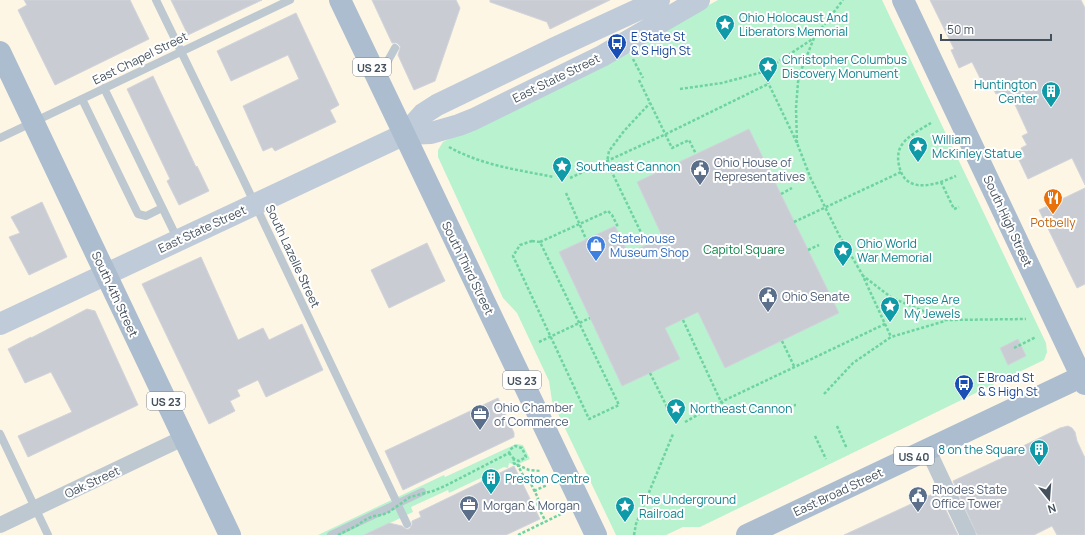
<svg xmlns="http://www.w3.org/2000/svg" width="1085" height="535" font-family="Manrope,sans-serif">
	<rect width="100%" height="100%" fill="#f1eeee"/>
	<path fill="#fdf6e5" d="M0,0H1085V535H0Z"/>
	<path fill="#b8f2cf" d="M718,0H882L1046,343L1047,352L1044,360L700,527H683L666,535H616L552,401L549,381L517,313L503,298L438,157V150L443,142L577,77Z
		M516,444L523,445L530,459L516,465L509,463L508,468L504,467L449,493L448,490L411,507L413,512L369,533L368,535H318L444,475L445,477Z"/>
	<path fill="#c9cdd3" stroke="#d1d4da" d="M24,0H130L149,39L55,85L18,10L27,5Z
		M171,0H262L188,35Z
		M372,0H456L460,8L435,81L414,90L398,55L400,48V46L397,43H392Z
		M490,0H610L550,29L547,22L490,2Z
		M930,0H1081L1085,8V185L1072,158L1028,179L1019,160L1025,157L1021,148L1027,145L1022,136L1028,133L1012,98L1006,101L1001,92L996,94L991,85L985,88L972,62L959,68L951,50L954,49Z
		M296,13L339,105L330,110L336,122L275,151L272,147L263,151L243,106L299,79L288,55L231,81L217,51Z
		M153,76L196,167L197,166L209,191L179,205L167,181L170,179L127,89Z
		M749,129L839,313L725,368L698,312L665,328L680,359L622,386L559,252L615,226L628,253L663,238L637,182Z
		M1085,188V284L1077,288L1039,210Z
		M42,202L67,257L29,275L9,237L20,233L11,217Z
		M427,243L445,281L389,308L371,270Z
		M201,257L238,340L263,328L269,340L302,324L323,370L266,397L258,380L237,390L240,396L230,401L235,411L209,424L142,284Z
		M87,309L95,311L138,405L28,457L18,436L72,412L51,372L25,383L8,349L31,337V338Z
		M1018,339L1026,356L1008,365L1000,348Z
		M498,398L514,433V437L403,490L385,451Z
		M1068,426L1072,428L1075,432L1077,441L1085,458V535H1057L1052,526L1034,535H977L953,481L1017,451V449L1060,428Z
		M514,466L540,519L506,535H364L389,523L402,526L406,529H409L412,525V521L421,517L419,512Z
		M937,492L958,535H844Z"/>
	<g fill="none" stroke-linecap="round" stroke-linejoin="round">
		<path stroke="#6dd3a1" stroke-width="2.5" stroke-dasharray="3 2" stroke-linecap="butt" d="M633,59L643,78
			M763,72L797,143L811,179L839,235L862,274L891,337
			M639,80L672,148L689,140L696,154
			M680,89L722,83L763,72L814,38
			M931,123C921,129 905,137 900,148C897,155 898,163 900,169C908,196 940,183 956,176
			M797,143L796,108L798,82L802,68L814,38L843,0
			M449,147C481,165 518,170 554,177
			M570,178L666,134L768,84
			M941,182L954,209L959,207
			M566,193L586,239
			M781,194L792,188
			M794,222L901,172
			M532,241L540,242L619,405L589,419L513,256L520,245Z
			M540,242L608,211L612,215L618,227
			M647,245L607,162L609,151L624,131L650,103
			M808,250L819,245
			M862,275L892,298L945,320L1026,319
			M683,320L721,402L728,407L753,408L796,405
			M782,341L794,366
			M539,342L590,318
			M1014,348L1036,337
			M650,373L672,417
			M824,394L853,363L891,337L945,321
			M685,422L721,402L885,324
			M837,426L847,449
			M815,436L826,459
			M509,453L514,459
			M513,463L529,470L541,471
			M517,464L523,475L530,482L538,498L537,505L546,522
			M534,491L547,485
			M518,535L561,514
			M634,535L636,524L673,434"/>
		<path stroke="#bdc8d1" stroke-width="8" d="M156,0L243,179L407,524
			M379,77L395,48
			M104,88L178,240
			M82,99L138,214L146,216L162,208
			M0,138L290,0
			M0,434L48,535
			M331,535L422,492"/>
		<path stroke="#bdc8d1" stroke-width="16" d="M928,450L968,535
			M0,525L183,438"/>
		<path stroke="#bfcbd9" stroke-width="22" d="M405,134L423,114L437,105L555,48L659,0
			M0,324L405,134L431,133L459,125L474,119L602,56L699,0"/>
		<path stroke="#abbdcf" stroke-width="22" d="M340,0L596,535
			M903,0L1085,384
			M0,52L230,535
			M747,535L1085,375"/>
		<path stroke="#6dd3a1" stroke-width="2.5" stroke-dasharray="3 2" stroke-linecap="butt" d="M338,535L358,525L363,521L373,516L382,515L389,512L410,497L433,491L445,486L509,453L511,449L515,446L522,448L526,457L519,461L514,459L513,463"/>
	</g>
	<defs>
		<g id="sight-pin" transform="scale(1)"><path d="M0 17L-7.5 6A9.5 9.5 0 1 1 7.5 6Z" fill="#0f9aa8" stroke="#fff"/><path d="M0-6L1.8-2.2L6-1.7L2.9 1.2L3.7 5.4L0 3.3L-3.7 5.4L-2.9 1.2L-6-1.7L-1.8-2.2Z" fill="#fff"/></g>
		<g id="bus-pin" transform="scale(1)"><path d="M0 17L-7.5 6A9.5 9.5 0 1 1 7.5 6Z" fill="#1a4fb4" stroke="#fff"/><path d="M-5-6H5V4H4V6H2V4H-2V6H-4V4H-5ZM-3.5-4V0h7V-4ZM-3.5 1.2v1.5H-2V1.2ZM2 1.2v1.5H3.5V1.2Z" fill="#fff"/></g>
		<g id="building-pin" transform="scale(1)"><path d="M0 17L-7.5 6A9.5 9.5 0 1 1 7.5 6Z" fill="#0f9aa8" stroke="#fff"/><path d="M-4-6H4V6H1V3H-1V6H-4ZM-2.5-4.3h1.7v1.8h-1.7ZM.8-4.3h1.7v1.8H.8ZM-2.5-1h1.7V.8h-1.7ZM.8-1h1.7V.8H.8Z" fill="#fff"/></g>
		<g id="civic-pin" transform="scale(1)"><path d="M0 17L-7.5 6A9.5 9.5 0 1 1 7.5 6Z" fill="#5c6f8a" stroke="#fff"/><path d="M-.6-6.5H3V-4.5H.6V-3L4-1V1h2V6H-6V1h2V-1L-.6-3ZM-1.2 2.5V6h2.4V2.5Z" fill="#fff"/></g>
		<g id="restaurant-pin" transform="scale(1)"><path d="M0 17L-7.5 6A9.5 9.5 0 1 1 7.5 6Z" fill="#e8710a" stroke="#fff"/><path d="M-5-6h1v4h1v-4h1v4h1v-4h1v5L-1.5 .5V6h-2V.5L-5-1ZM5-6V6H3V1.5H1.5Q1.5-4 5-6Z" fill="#fff"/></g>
		<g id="shop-pin" transform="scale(1)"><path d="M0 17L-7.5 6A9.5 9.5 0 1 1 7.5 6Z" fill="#3f7fe0" stroke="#fff"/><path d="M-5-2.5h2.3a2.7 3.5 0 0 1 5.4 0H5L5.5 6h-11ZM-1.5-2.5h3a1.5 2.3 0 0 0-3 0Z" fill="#fff"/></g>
		<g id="office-pin" transform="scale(1)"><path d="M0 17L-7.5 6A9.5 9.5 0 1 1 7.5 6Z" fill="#5c6f8a" stroke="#fff"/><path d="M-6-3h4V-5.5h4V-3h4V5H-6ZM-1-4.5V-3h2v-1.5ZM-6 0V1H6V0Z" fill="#fff"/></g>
	</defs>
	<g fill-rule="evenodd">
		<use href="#sight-pin" x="725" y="24"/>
		<use href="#bus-pin" x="617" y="43"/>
		<use href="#sight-pin" x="768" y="66"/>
		<use href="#building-pin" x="1051" y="91"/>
		<use href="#sight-pin" x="918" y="146"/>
		<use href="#sight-pin" x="562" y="166"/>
		<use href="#civic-pin" x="700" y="169"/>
		<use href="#restaurant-pin" x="1053" y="198"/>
		<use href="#shop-pin" x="596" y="245"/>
		<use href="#sight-pin" x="843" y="250"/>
		<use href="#civic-pin" x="768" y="296"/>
		<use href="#sight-pin" x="890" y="306"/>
		<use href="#bus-pin" x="964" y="384"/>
		<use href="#sight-pin" x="676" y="408"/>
		<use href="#office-pin" x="480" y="414"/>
		<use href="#building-pin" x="1039" y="449"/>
		<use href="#building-pin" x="491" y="478"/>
		<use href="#civic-pin" x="918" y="496"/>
		<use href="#office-pin" x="469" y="505"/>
		<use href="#sight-pin" x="625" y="506"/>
	</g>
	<g text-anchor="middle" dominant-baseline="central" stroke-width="4" stroke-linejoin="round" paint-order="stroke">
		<g fill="#fff" stroke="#7c858e" stroke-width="1">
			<rect x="353" y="58" width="38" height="18" rx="3"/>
			<rect x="503" y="371" width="38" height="18" rx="3"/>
			<rect x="147" y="392" width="38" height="18" rx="3"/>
			<rect x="894" y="447" width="40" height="18" rx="3"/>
		</g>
		<g font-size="11" font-weight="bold" fill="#44515d">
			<text x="372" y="67">US 23</text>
			<text x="522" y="380">US 23</text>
			<text x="166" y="401">US 23</text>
			<text x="914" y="456">US 40</text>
		</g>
		<g font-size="12" fill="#0d838f" stroke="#fff" text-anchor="start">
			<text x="739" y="17">Ohio Holocaust And<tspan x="739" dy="14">Liberators Memorial</tspan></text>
			<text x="782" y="59">Christopher Columbus<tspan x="782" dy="14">Discovery Monument</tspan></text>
			<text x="1037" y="84" text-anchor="end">Huntington<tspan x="1037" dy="14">Center</tspan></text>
			<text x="932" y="139">William<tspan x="932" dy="14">McKinley Statue</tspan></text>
			<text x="576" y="166">Southeast Cannon</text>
			<text x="857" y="243">Ohio World<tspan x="857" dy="14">War Memorial</tspan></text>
			<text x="904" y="299">These Are<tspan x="904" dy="14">My Jewels</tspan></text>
			<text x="690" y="408">Northeast Cannon</text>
			<text x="1025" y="449" text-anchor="end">8 on the Square</text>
			<text x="505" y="478">Preston Centre</text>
			<text x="639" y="499">The Underground<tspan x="639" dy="14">Railroad</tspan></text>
		</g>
		<g font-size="12" fill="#164399" stroke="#fff" text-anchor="start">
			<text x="631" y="36">E State St<tspan x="631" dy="14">&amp; S High St</tspan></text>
			<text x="978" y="377">E Broad St<tspan x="978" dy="14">&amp; S High St</tspan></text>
		</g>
		<g font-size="12" fill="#44515d" stroke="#fff">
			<text transform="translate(140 58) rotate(-26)">East Chapel Street</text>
			<text transform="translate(556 78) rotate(-26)">East State Street</text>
			<text transform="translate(1008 221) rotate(65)">South High Street</text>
			<text transform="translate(202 229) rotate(-25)">East State Street</text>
			<text transform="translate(293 256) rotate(65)">South Lazelle Street</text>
			<text transform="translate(468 268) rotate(64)">South Third Street</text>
			<text transform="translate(115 294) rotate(65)">South 4th Street</text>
			<text transform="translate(92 482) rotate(-25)">Oak Street</text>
			<text transform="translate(838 492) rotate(-25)">East Broad Street</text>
		</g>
		<g font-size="12" fill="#4e5e75" stroke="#fff" text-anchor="start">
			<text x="714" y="162">Ohio House of<tspan x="714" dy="14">Representatives</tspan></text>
			<text x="782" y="296">Ohio Senate</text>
			<text x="494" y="407">Ohio Chamber<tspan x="494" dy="14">of Commerce</tspan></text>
			<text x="932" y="489">Rhodes State<tspan x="932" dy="14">Office Tower</tspan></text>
			<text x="483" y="505">Morgan &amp; Morgan</text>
		</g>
		<g font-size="12" fill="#c56008" stroke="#fff">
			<text x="1053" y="222">Potbelly</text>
		</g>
		<g font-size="12" fill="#366cbe" stroke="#fff" text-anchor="start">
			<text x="610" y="238">Statehouse<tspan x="610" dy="14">Museum Shop</tspan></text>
		</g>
		<g font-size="12" fill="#0f844a" stroke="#fff">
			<text x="744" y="249">Capitol Square</text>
		</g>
	</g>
	<g transform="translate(1049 499) rotate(163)" stroke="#ffffff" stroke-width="3" paint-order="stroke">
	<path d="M0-3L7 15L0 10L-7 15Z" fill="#44515d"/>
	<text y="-6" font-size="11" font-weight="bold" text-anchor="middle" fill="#44515d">N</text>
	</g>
	<path d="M941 34v6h110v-6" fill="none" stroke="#44515d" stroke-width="2"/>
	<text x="947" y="34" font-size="12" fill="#44515d" stroke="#ffffff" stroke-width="3" paint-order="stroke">50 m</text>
</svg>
